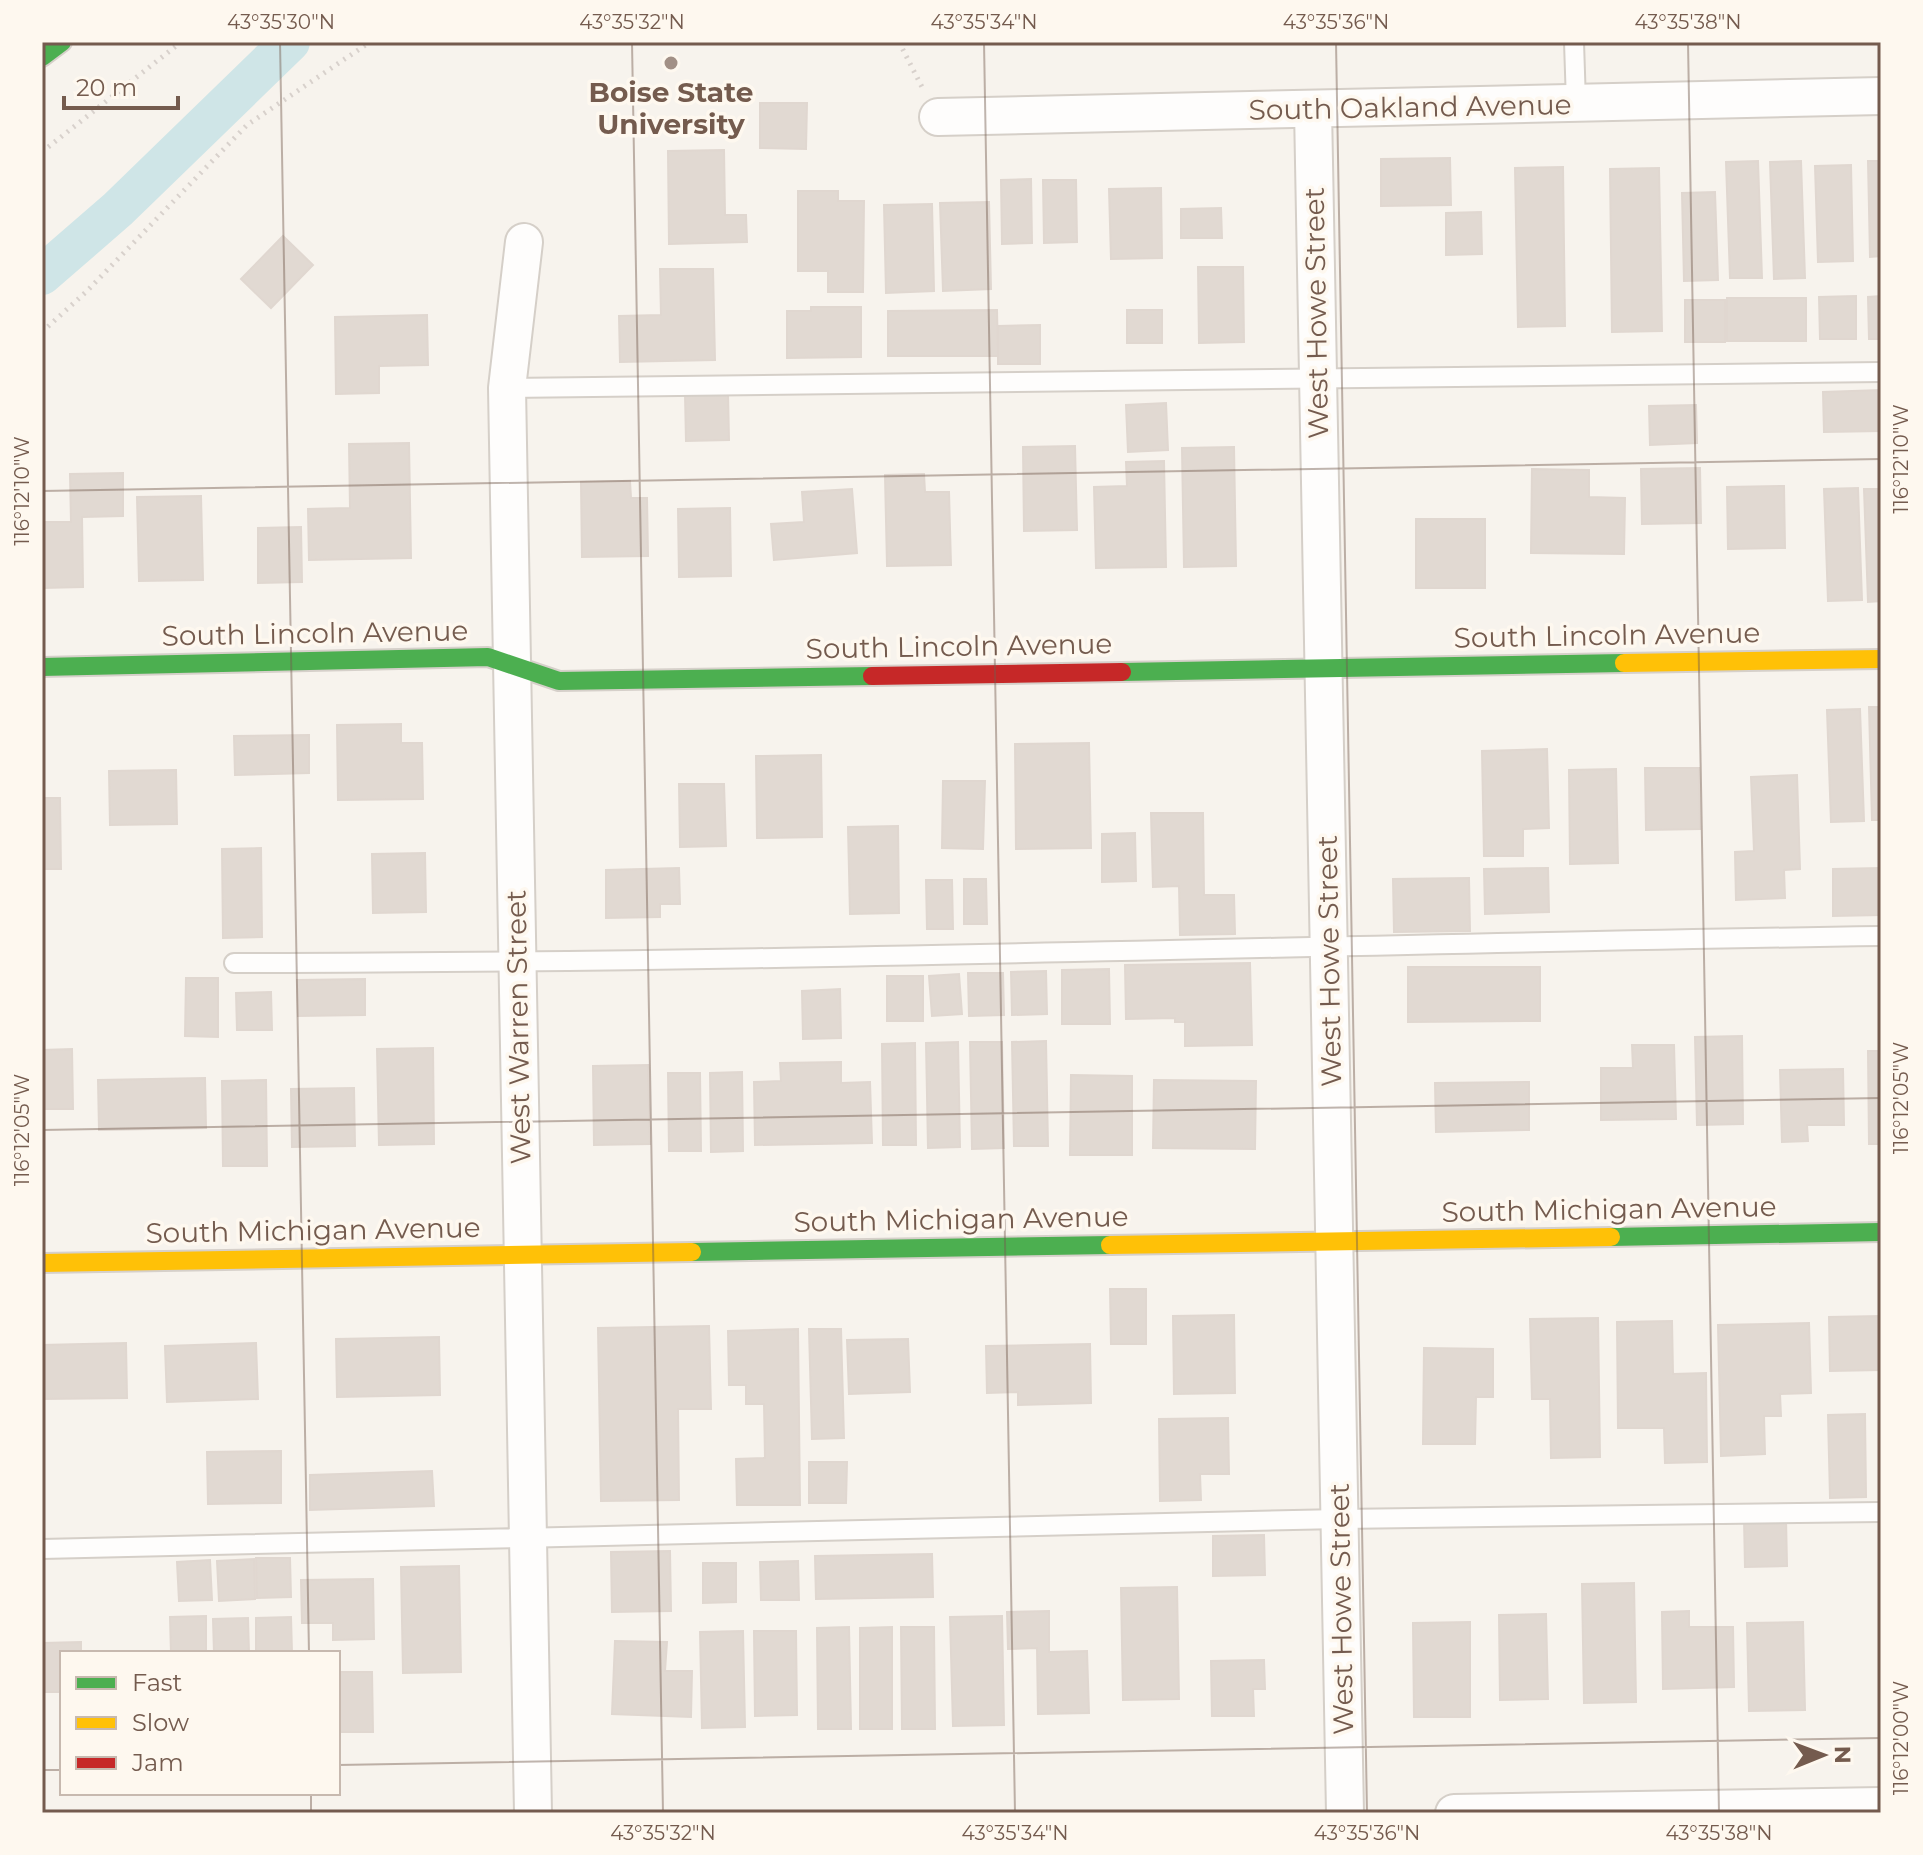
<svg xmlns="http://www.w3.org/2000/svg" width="1923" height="1855" font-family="Montserrat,sans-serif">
	<rect width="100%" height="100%" fill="#f7f3ed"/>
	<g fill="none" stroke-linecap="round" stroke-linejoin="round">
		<path stroke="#cfe5e7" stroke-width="40" d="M42,275L118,209L290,42"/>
	</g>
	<path fill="#e1d9d2" stroke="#e0d7d0" stroke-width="2" d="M760,103H807L806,149L760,148Z
		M724,150L725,215H746L747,242L669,244L668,151Z
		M1450,158L1451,205L1381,206V159Z
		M1758,161L1762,278H1730L1726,162Z
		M1801,161L1805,278L1774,279L1770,162Z
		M1868,161H1881V256L1870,257Z
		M1851,165L1853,261L1818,262L1815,166Z
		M1563,167L1565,326L1518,327L1515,168Z
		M1659,168L1662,331L1612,332L1610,169Z
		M1031,179L1032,243L1002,244L1001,180Z
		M1043,180H1076L1077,242L1044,243Z
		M1161,188L1162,258L1111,259L1109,189Z
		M798,191H838V201H864L863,292H828V271H798Z
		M1715,192L1718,280L1684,281L1682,193Z
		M989,202L991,289L943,291L940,203Z
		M932,204L934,291L886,293L884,205Z
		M1221,208L1222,238H1181V209Z
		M1481,212L1482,254L1446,255V213Z
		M283,236L313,265L271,308L241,279Z
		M1198,267H1243L1244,342L1199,343Z
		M660,269H713L715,360L620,362L619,316L661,315Z
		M1856,296V339H1820L1819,297Z
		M1881,296V339H1869L1868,297Z
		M1727,298H1806V341H1727Z
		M1685,300H1725V342H1685Z
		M811,307H861V357L787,358V311H811Z
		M997,310L998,356H888V311Z
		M1127,310H1162V343H1127Z
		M427,315L428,365L379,366V393L336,394L335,317Z
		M1040,325V364H998V326Z
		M1881,390V431L1824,432L1823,392Z
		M728,393L729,440L686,441L685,394Z
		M1166,403L1168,450L1128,452L1126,405Z
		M1696,405L1697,443L1650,445L1649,406Z
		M409,443L411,558L309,560L308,509L350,508L349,444Z
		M1075,446L1077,530L1024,531L1023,447Z
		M1234,447L1236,566L1184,567L1182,448Z
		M1164,461L1166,567L1096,568L1094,487L1127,486L1126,462Z
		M1700,468L1701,523L1642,524L1641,469Z
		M1532,469L1589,470V497L1625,498L1624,554L1531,553Z
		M123,473V516L82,517L83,587L42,588V522H71L70,474Z
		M924,474L925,492H949L951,565L887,566L885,475Z
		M630,481L631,498H647L648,556L582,557L581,482Z
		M1784,486L1785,548L1728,549L1727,487Z
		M1858,488L1862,600L1828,601L1824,489Z
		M852,489L857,553L774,560L771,524L804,522L802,492Z
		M1864,489H1881V601L1868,602Z
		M201,496L203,580L139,581L137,497Z
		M730,508L731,576L679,577L678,509Z
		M1416,519H1485V588H1416Z
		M301,527L302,582L258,583V528Z
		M1869,707H1881V820H1872Z
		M1860,709L1864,821L1831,822L1827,710Z
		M401,724V743H422L423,799L338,800L337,725Z
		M309,735V773L235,775L234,736Z
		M1089,743L1091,848L1016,849L1015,744Z
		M1547,749L1549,828L1523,829V856H1484L1482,751Z
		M821,755L822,837L757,838L756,756Z
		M1645,768H1699L1700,829L1646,830Z
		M1616,769L1618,863L1570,864L1569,770Z
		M176,770L177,824L110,825L109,771Z
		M1797,775L1800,869L1784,870L1785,898L1736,900L1735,852L1754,851L1751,777Z
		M943,781H985L983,849L942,848Z
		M679,784H724L726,846L680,847Z
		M42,798H60L61,869H42Z
		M1151,813H1203L1204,895H1234L1235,934L1180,935L1179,886L1153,887Z
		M898,826L899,913L850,914L848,827Z
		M1135,833L1136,881L1102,882V834Z
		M261,848L262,937L223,938L222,849Z
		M425,853L426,912L373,913L372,854Z
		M679,868L680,904H660V917L606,918V870Z
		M1548,868L1549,912L1485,914L1484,869Z
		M1881,868V915L1833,916V869Z
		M1469,878L1470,931L1394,932L1393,879Z
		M964,879H986L987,924H964Z
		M926,880H952L953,929H927Z
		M1250,963L1252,1045L1185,1046V1022H1175V1018L1126,1019L1125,965Z
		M1408,967H1540V1021L1408,1022Z
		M1109,969L1110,1024H1062V970Z
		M1046,971L1047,1014L1012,1015L1011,972Z
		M968,973H1003L1004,1015L969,1016Z
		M959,974L962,1014L932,1016L929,976Z
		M887,976H923V1021H887Z
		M186,978H218V1037L185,1036Z
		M365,979V1015L298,1016L297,980Z
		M840,989L841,1038L803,1039L802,991Z
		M271,992L272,1030H237L236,993Z
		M1742,1036L1743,1124L1697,1125L1695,1037Z
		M1046,1041L1048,1146H1014L1012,1042Z
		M958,1042L960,1147L928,1148L926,1043Z
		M970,1042H1002L1004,1148L972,1149Z
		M915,1043L916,1145H883L882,1044Z
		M1632,1045H1674L1676,1119L1601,1120V1068H1633Z
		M433,1048L434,1144L379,1145L377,1049Z
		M72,1049L73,1109H42V1050Z
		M1868,1051H1881V1144H1869Z
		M841,1062V1083L870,1082L872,1143L755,1145L754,1082L781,1081L780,1063Z
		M648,1065L650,1144L594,1145L593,1066Z
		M1843,1069L1844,1125H1807L1808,1141L1782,1142L1780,1070Z
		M742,1072L743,1151L711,1152L710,1073Z
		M668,1073H700L701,1151H669Z
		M1071,1075L1132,1076V1155H1070Z
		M205,1078L206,1128L99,1130L98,1080Z
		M266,1080L267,1166H223L222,1081Z
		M1154,1080L1256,1081L1255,1149L1153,1148Z
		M1529,1082V1130L1436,1132L1435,1083Z
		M354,1088L355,1146L292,1147L291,1089Z
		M1110,1289H1146V1344H1111Z
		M1234,1315L1235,1393L1174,1394L1173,1316Z
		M1881,1316V1370L1830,1371L1829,1317Z
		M1598,1318L1600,1457L1551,1458L1550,1399H1532L1530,1319Z
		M1672,1321L1673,1374L1706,1373L1707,1462L1665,1463L1664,1428H1618L1617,1322Z
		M1809,1323L1811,1393L1780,1394L1781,1416H1764L1765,1454L1721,1456L1718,1325Z
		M709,1326L711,1409H678L679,1500L601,1501L598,1328Z
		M798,1329L800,1505H737L736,1459L765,1458L764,1404H746V1385H729L728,1331Z
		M809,1329H841L844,1438L812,1439Z
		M439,1337L440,1395L337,1397L336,1339Z
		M908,1339L910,1392L849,1394L847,1340Z
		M126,1343L127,1398L42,1399V1345Z
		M256,1343L258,1399L167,1402L165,1346Z
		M1090,1344L1091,1403L1018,1405V1392L987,1393L986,1346Z
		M1424,1348L1493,1349V1397H1476L1475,1444H1423Z
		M1865,1414L1866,1497L1830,1498L1828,1415Z
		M1228,1418L1229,1474H1200L1201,1500L1160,1501L1159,1419Z
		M281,1451V1503L208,1504L207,1452Z
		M809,1462H847L846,1503H809Z
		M432,1471L434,1506L310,1510V1475Z
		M1786,1518L1787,1566L1745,1567L1744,1519Z
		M1264,1535L1265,1575L1213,1576V1536Z
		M670,1551L671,1611L612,1612L611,1552Z
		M932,1554L933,1597L816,1599L815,1556Z
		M256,1558H290L291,1597L257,1598Z
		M254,1559L255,1599L219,1601L217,1561Z
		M210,1560L212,1600L179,1601L177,1562Z
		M798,1561L799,1600H761L760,1562Z
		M703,1563H736V1602L703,1603Z
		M459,1566L461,1672L403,1673L401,1567Z
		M373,1579L374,1639L333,1640V1623H302L301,1580Z
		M1634,1583L1636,1702L1584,1703L1582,1584Z
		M1177,1587L1179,1699L1123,1700L1121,1588Z
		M1049,1611V1652L1087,1651L1089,1713L1038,1714L1037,1648L1008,1649L1007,1612Z
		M1689,1611V1627H1733L1734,1687L1663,1689L1662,1612Z
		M1546,1614L1548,1699L1500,1700L1499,1615Z
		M206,1616V1653H171L170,1617Z
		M1002,1616L1004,1725L953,1726L950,1617Z
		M291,1617L292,1653H256V1618Z
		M248,1618L249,1653H214L213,1619Z
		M1470,1622V1717H1414L1413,1623Z
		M1803,1622L1805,1710L1749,1711L1747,1623Z
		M849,1627L851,1729H818L817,1628Z
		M892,1627V1729H860V1628Z
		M901,1627H934L935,1729H902Z
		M743,1631L745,1727L702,1728L700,1632Z
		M754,1631H796L797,1715L755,1716Z
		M615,1641L667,1642L665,1671H692L691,1717L612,1714Z
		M81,1642V1653H62V1692H43V1643Z
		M1264,1660L1265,1689H1253L1254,1716H1212L1211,1661Z
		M338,1672H372L373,1732H338Z"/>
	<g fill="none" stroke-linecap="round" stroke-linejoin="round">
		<g stroke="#d5cfc8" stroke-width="22">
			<path id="lane" d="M1574,42L1576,103
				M507,388L1881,372
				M234,963C783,963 1332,944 1881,936
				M42,1549L1340,1519L1881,1512"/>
		</g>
		<g stroke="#d5cfc8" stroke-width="40">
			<path id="street" d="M1313,109L1345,1813
				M938,117L1881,96
				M524,242L507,388L533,1813
				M1454,1813L1881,1806"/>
		</g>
		<g stroke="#d6d0ca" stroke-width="22">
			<path id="fast" d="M42,57L62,42
				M42,667L488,657L559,681L872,676
				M1122,672L1624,663
				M1611,1237L1881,1232
				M692,1252L1110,1245"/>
		</g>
		<g stroke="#d6d0ca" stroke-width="22">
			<path id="slow" d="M1624,663L1881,659
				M1110,1245L1611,1237
				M42,1263L692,1252"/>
		</g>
		<g stroke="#d6d0ca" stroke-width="22">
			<path id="jam" d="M872,676L1122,672"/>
		</g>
		<path stroke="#d8d1cc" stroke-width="5" stroke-dasharray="2 6" stroke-linecap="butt" d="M899,42L922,87
			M42,152L181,42
			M42,332L87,291L247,125L370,42"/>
		<use href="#lane" stroke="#fefdfc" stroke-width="18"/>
		<use href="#street" stroke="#fefdfc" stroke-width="36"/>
		<use href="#fast" stroke="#4caf50" stroke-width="18"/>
		<use href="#slow" stroke="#ffc107" stroke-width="18"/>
		<use href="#jam" stroke="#c62828" stroke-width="18"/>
	</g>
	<path fill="none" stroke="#745b4e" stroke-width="2" stroke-opacity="0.45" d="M280,42L309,1653M632,42L663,1813M984,42L1015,1813M1336,42L1367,1813M1688,42L1719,1813M42,491L1881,459M42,1130L1881,1098M338,1765L1881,1738M42,1770H62M311,1793V1813"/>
	<circle fill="#a29086" stroke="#fef8ef" stroke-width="3" cx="671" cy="63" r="8"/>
	<g text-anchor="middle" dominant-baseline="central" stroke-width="7" stroke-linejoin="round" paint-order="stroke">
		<g font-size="28" font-weight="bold" fill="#745b4e" stroke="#fef8ef">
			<text x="671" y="92">Boise State<tspan x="671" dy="32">University</tspan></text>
		</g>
		<g font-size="28" fill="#745b4e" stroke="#fef8ef">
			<text transform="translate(1410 107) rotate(-1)">South Oakland Avenue</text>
			<text transform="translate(1316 313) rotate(-91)">West Howe Street</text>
			<text transform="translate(315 633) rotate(-1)">South Lincoln Avenue</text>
			<text transform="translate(1607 635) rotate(-1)">South Lincoln Avenue</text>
			<text transform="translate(959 646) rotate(-1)">South Lincoln Avenue</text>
			<text transform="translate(1329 961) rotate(-91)">West Howe Street</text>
			<text transform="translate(518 1027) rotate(-91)">West Warren Street</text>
			<text transform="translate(1609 1209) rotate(-1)">South Michigan Avenue</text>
			<text transform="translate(961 1219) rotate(-1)">South Michigan Avenue</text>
			<text transform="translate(313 1230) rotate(-1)">South Michigan Avenue</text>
			<text transform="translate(1341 1609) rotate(-91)">West Howe Street</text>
		</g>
	</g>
	<rect width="1923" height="1855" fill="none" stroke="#fef8ef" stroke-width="88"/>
	<rect x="60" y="1651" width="280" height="144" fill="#fef8ef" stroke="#c7b9af" stroke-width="2"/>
	<rect x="76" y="1677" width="40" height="12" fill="#4caf50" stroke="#c7b9af" stroke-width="2"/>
	<text x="132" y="1691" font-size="24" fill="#745b4e">Fast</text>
	<rect x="76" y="1717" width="40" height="12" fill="#ffc107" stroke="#c7b9af" stroke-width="2"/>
	<text x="132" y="1731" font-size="24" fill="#745b4e">Slow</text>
	<rect x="76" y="1757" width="40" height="12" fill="#c62828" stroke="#c7b9af" stroke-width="2"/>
	<text x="132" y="1771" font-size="24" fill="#745b4e">Jam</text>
	<g transform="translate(1823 1755) rotate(89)" stroke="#fef8ef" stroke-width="6" paint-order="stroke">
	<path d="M0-6L14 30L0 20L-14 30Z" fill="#745b4e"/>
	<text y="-12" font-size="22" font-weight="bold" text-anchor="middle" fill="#745b4e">N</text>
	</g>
	<path d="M64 96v12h114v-12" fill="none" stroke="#745b4e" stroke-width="4"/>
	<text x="76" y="96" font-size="24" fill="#745b4e" stroke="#fef8ef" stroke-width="6" paint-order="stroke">20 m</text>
	<rect x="44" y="44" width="1835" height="1767" fill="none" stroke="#745b4e" stroke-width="3"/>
	<g font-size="20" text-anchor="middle" fill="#745b4e">
		<text x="281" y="29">43°35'30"N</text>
		<text x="632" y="29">43°35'32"N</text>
		<text x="984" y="29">43°35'34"N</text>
		<text x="1336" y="29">43°35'36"N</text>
		<text x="1688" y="29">43°35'38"N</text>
		<text transform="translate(1901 459) rotate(-90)" y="7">116°12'10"W</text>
		<text transform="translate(22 491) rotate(-90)" y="7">116°12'10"W</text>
		<text transform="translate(1901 1098) rotate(-90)" y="7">116°12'05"W</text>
		<text transform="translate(22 1130) rotate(-90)" y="7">116°12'05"W</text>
		<text transform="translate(1901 1738) rotate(-90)" y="7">116°12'00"W</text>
		<text x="663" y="1840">43°35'32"N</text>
		<text x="1015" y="1840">43°35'34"N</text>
		<text x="1367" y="1840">43°35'36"N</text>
		<text x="1719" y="1840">43°35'38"N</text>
	</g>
</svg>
